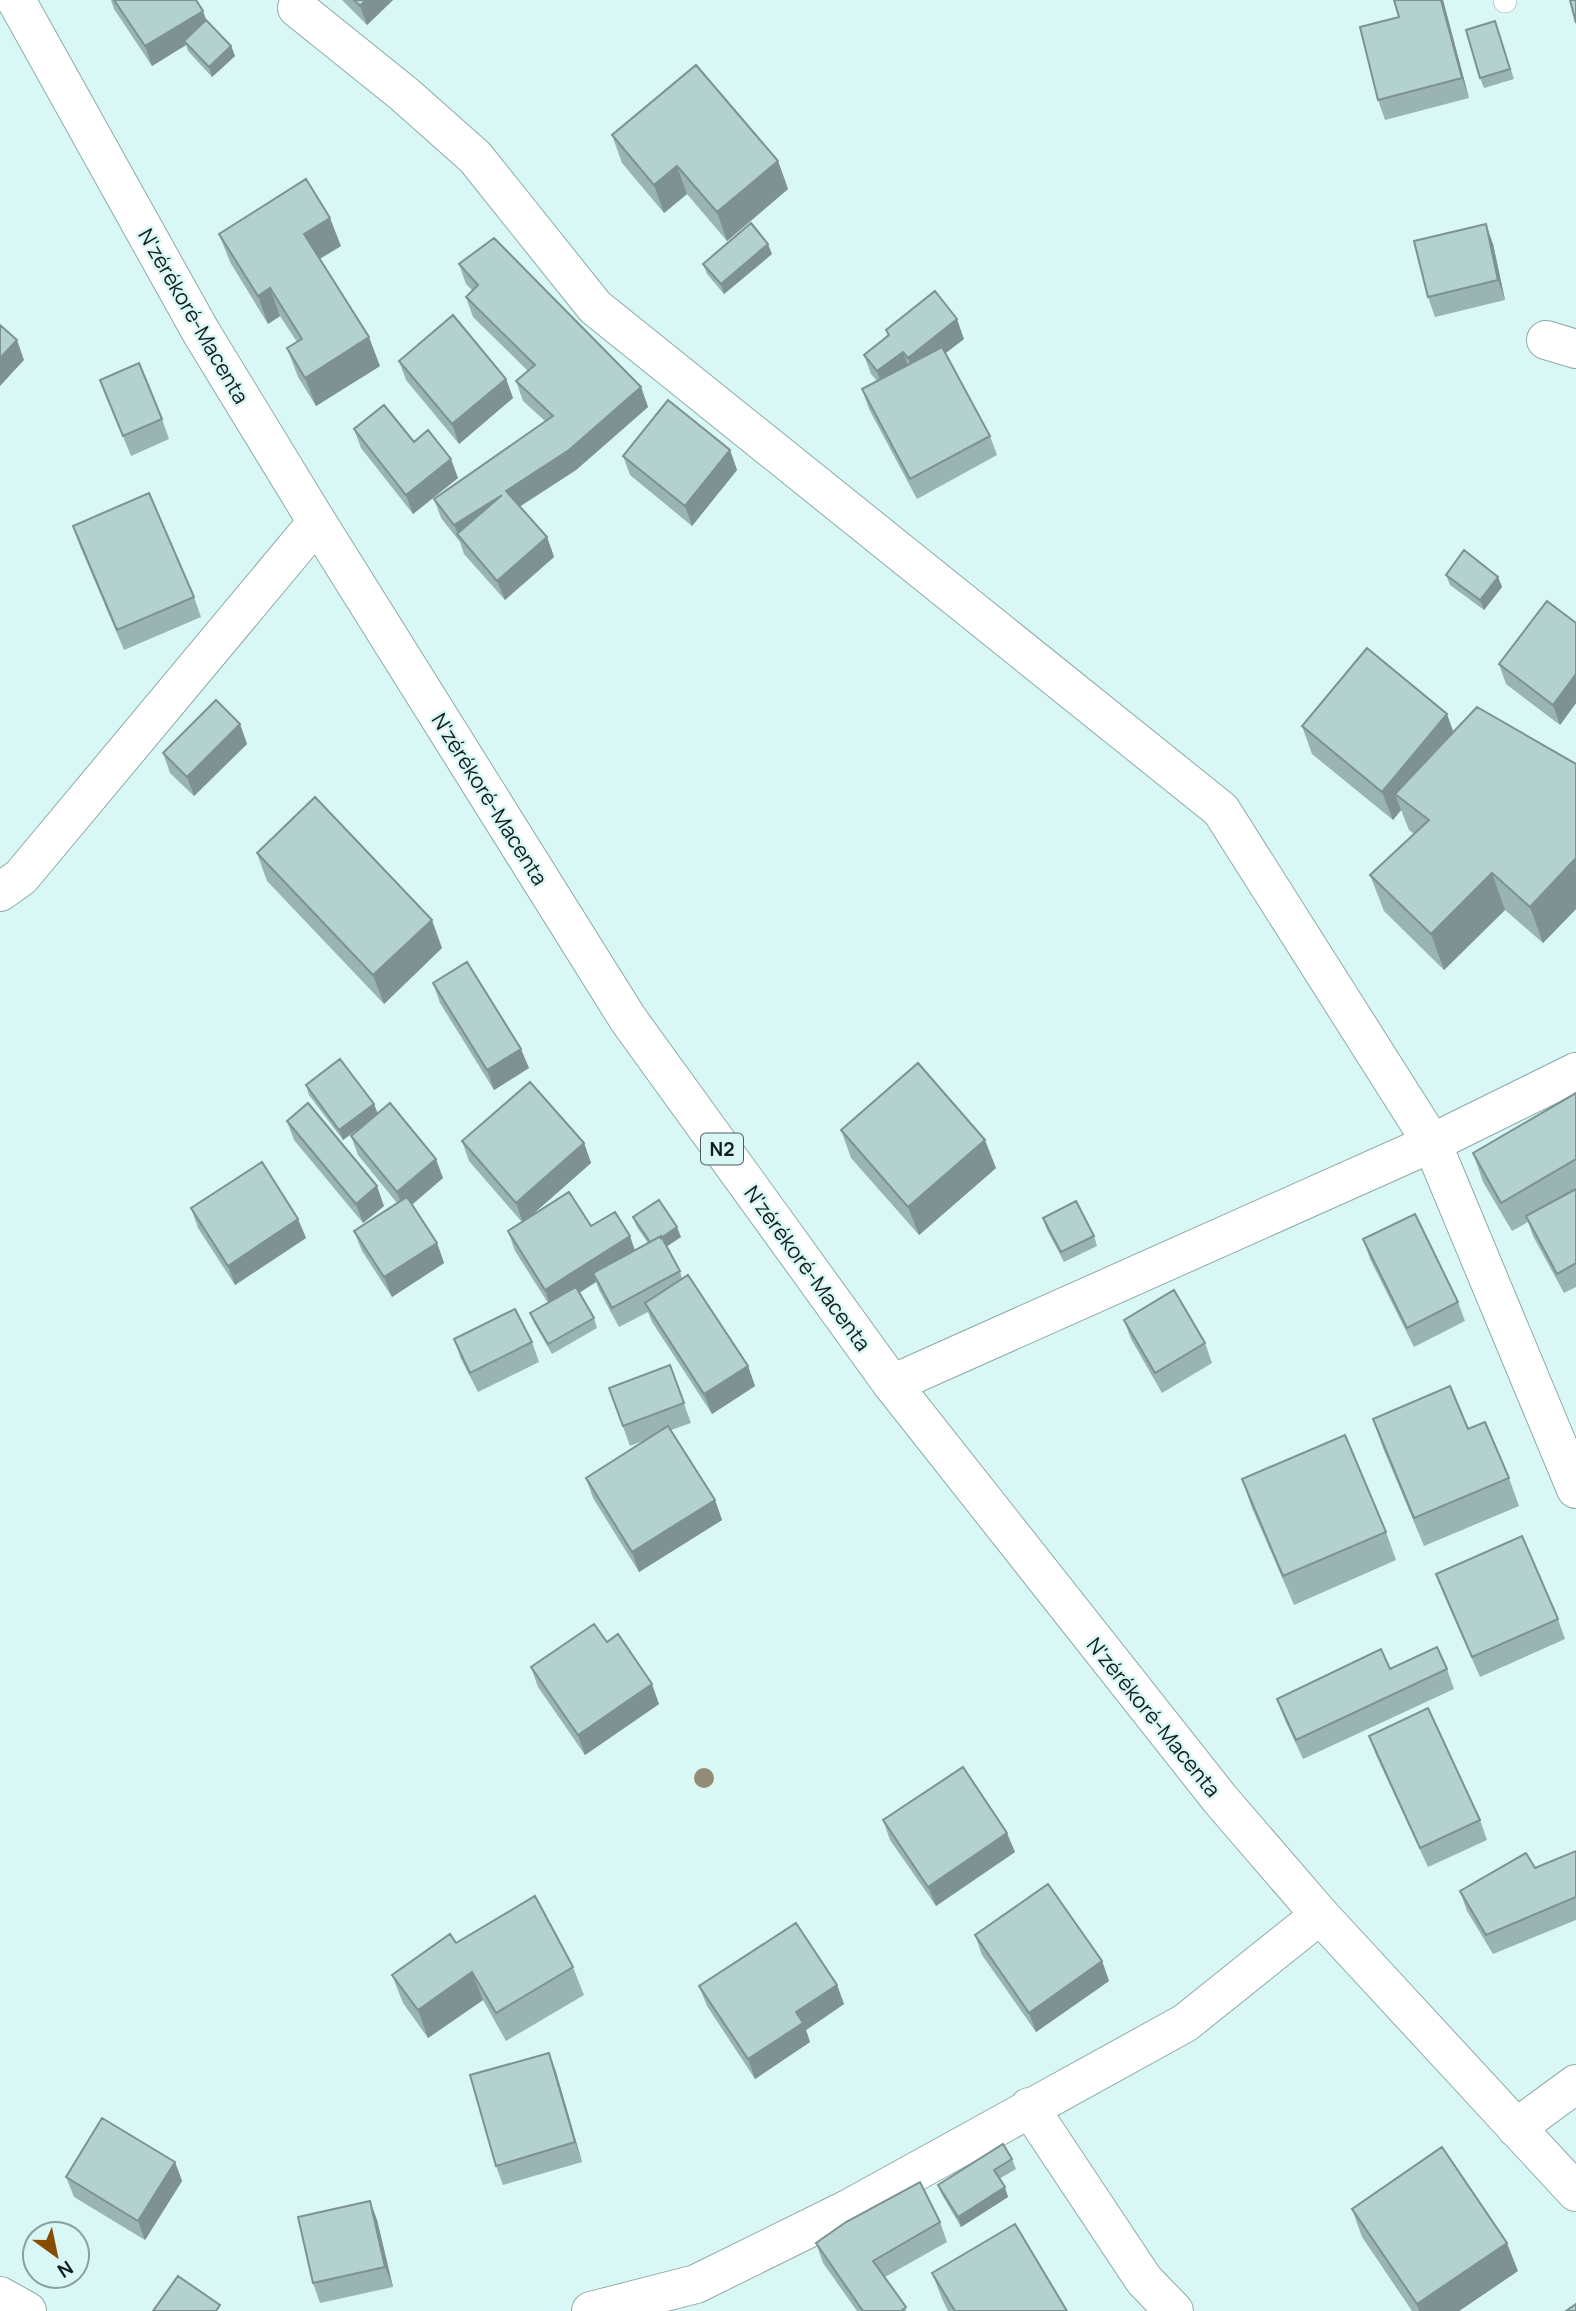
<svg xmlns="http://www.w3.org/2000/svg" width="1576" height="2311" font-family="Manrope,sans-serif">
	<rect width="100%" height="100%" fill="#d8f7f5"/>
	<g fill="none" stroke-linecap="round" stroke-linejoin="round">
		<g stroke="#8daba9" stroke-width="24">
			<path id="service" d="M1505,1V0"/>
		</g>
		<g stroke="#8daba9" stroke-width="40">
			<path id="minor" d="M297,8L404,94L475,157L595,307L1221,810L1432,1143L1576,1489
				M1546,340L1576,349
				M0,892L21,877L317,522
				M892,1384L1432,1143L1576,1072
				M1029,2107L1144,2280L1174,2311
				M1516,2128L1576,2084
				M0,2296L27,2311
				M591,2311L696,2284L850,2208L1185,2023L1320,1915"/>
		</g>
		<g stroke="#8daba9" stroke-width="40">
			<path id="trunk" d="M16,0L201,332L317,522L628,1019L892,1384L1220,1799L1320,1915L1576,2192"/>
		</g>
		<use href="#service" stroke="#fff" stroke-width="23"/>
		<use href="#minor" stroke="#fff" stroke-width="38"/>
		<use href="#trunk" stroke="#fff" stroke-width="38"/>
	</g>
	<circle fill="#948d75" cx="704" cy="1778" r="10"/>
	<path fill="#9ab4b2" d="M111,0H196L206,20L231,46L235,56L212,77L188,51L186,45L152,66L114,9Z
		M342,0H393L367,25Z
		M1443,0L1469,98L1385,120L1378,100L1399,17Z
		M1495,21L1514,79L1484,88L1480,78Z
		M612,135L778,161L788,189L727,241L687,194L664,213L622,163Z
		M219,234L341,246L320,259L380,366L316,406L298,377L287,348L297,342L280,316L268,324L230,262Z
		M1493,244L1505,300L1435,317L1428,297Z
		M772,254L724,294L707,274L703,264Z
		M459,264L641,387L648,407L576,470L520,506L547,537L554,557L505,600L464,554L460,542L441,518L434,499L545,421L523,401L516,381L528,371L473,317L466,297L473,291L466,284Z
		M886,330L964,339L945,353L990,436L997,455L917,499L869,409L862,389L877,381L871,374L864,355L888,336Z
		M399,361L506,379L513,398L459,444L406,380Z
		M100,380L162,419L169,439L131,456Z
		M354,429L414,442L458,478L413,514L361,448Z
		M730,450L737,470L692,526L630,475L623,456Z
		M73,526L194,597L201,617L124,650L80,546Z
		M1446,575L1498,577L1502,587L1484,610L1450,585Z
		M1576,623V703L1560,725L1506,684L1499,664Z
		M240,724L247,744L194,796L170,773L163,753Z
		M1302,726L1454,732L1576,764V909L1543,943L1505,910L1444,970L1384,911L1370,875L1414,834L1409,830L1401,810L1393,820L1312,754Z
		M257,853L442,948L384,1004L267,881Z
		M433,983L529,1068L494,1090L440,1003Z
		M306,1085L377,1113L443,1178L412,1205L437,1243L444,1263L392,1297L362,1251L354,1231L397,1203L358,1155L351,1136L369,1120L343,1140L309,1095Z
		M1576,1093V1287L1564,1293L1533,1236L1528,1222L1512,1231L1483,1182L1473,1153Z
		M287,1121L384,1206L363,1223L294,1140Z
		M841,1130L996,1168L919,1235L851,1158Z
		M462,1141L584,1143L591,1163L527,1219L591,1226L635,1250L648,1243L637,1227L633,1217L681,1237L666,1247L680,1271L682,1279L748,1366L755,1386L712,1414L652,1322L648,1312L619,1327L600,1292L596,1282L579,1293L594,1318L597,1328L552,1354L534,1323L530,1313L548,1303L515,1251L508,1231L522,1222L469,1161Z
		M191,1208L298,1219L306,1238L235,1285L198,1228Z
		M1043,1218L1094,1236L1097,1246L1064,1262L1046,1228Z
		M1363,1239L1458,1302L1465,1321L1414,1347L1370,1259Z
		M1124,1320L1205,1343L1212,1363L1162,1393L1131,1339Z
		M454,1339L532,1342L539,1362L478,1392L461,1359Z
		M670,1365L691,1423L671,1430L715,1500L722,1520L639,1572L593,1498L586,1478L648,1439L630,1446L609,1388Z
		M1373,1419L1468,1429L1509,1478L1519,1506L1424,1546L1383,1448Z
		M1242,1479L1386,1532L1396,1560L1294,1605L1252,1508Z
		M1436,1574L1558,1619L1565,1639L1480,1677L1443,1593Z
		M607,1642L659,1704L585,1755L538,1687L531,1667Z
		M1390,1669H1447L1454,1689L1303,1759L1284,1718L1277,1699Z
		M1369,1736L1480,1820L1487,1840L1428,1867L1376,1755Z
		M883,1820L1015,1852L936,1906L890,1840Z
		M1576,1851V1920L1493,1954L1467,1911L1460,1891L1535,1868Z
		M975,1935L1102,1961L1109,1981L1036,2032L982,1955Z
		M456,1943L573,1967L584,1995L506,2041L483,2000L428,2038L403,2003L392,1975Z
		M837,1985L844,2004L806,2030L810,2042L755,2079L707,2006L699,1986Z
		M549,2053L556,2072L582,2162L503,2185L496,2166Z
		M1012,2159L1016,2169L999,2179L1008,2197L961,2227L942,2195L938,2185Z
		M175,2162L182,2181L145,2240L74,2197L66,2177Z
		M370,2201L377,2220L393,2287L320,2303L313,2283Z
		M1352,2209L1518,2271L1459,2311H1412L1362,2237Z
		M940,2222L947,2242L885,2277L907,2311H857L823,2263L816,2243Z
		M932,2273L1067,2311H948L943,2301Z"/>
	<path fill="#7d9291" d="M366,0H393L367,25L360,6Z
		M1441,0H1443L1469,98L1462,78Z
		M203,11L210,30L184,41L186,45L152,66L145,46Z
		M231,46L235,56L212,77L209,67Z
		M778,161L788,189L727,241L717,212Z
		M677,166L687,194L664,213L654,185Z
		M330,218L341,246L314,262L304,234Z
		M1486,224L1493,244L1505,300L1498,280Z
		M768,244L772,254L724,294L721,284Z
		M270,288L280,316L268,324L258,296Z
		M957,319L964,339L915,377L908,358Z
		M369,337L380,366L316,406L305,378Z
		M17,340L24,360L0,386V358Z
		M903,352L910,371L884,391L877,371Z
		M506,379L513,398L459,444L452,424Z
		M641,387L648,407L576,470L513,511L506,491Z
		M730,450L737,470L692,526L685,506Z
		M451,459L458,478L413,514L406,495Z
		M502,495L459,536L454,525Z
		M547,537L554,557L505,600L497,581Z
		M1498,577L1502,587L1484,610L1480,600Z
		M1576,674V703L1560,725L1553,705Z
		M1447,714L1457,742L1395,794L1401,810L1393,820L1382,792Z
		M240,724L247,744L194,796L187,777Z
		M1576,858V909L1543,943L1530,907Z
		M1492,873L1505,910L1444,970L1431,934Z
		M432,920L442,948L384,1004L373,975Z
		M521,1049L529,1068L494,1090L487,1070Z
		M374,1104L378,1114L343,1140L339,1130Z
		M985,1140L996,1168L919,1235L908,1207Z
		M584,1143L591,1163L523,1223L516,1203Z
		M436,1159L443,1178L404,1211L397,1192Z
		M377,1186L384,1206L363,1223L356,1204Z
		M298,1219L306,1238L235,1285L228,1266Z
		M677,1227L681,1237L655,1254L651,1244Z
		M630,1236L637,1256L593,1273L596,1282L552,1310L545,1290Z
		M437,1243L444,1263L392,1297L384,1277Z
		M748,1366L755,1386L712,1414L704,1394Z
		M715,1500L722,1520L639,1572L632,1552Z
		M652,1684L659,1704L585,1755L578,1735Z
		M1007,1833L1015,1852L936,1906L928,1887Z
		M1102,1961L1109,1981L1036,2032L1029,2013Z
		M472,1972L483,2000L428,2038L418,2010Z
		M837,1985L844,2004L806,2030L810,2042L755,2079L748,2059L796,2012Z
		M549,2053L556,2072L582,2162L575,2142Z
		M175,2162L182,2181L145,2240L138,2221Z
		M1005,2187L1008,2197L961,2227L958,2217Z
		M370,2201L377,2220L393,2287L385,2267Z
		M1507,2243L1518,2271L1459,2311H1419L1417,2304Z"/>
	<path fill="#b3d1cf" stroke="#7d9291" stroke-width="2" d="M114,0H196L203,11L145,46Z
		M354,0H366L360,6Z
		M1394,0H1441L1462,78L1378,100L1360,27L1399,17Z
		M1570,0H1576V23Z
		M206,20L231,46L209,67L184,41Z
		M1495,21L1510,69L1480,78L1466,30Z
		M696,65L778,161L717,212L677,166L654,185L612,135Z
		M306,179L330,218L304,234L369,337L305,378L287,348L302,339L270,288L258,296L219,234Z
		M751,223L768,244L721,284L703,264Z
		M1486,224L1498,280L1428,297L1414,241Z
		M494,238L641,387L569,450L506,491L547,537L497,581L457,534L502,495L454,525L434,499L553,416L516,381L535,365L466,297L478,285L459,264Z
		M935,291L957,319L908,358L903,352L877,371L864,355L889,335L886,330Z
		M453,315L506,379L452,424L399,361Z
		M0,325L17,340L0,358Z
		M942,347L990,436L910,479L862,389Z
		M139,363L162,419L123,436L100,380Z
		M668,400L730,450L685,506L623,456Z
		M384,405L414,442L428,430L451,459L406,495L354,429Z
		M149,493L194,597L117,630L73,526Z
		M1464,550L1498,577L1480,600L1446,575Z
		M1547,601L1576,623V674L1553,705L1499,664Z
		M1367,648L1447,714L1382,792L1302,726Z
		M216,700L240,724L187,777L163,753Z
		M1477,707L1576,764V858L1530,907L1492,873L1431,934L1370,875L1429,820L1395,794Z
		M315,797L432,920L373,975L257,853Z
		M467,962L521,1049L487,1070L433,983Z
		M340,1059L374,1104L339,1130L306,1085Z
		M918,1063L985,1140L908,1207L841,1130Z
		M530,1082L584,1143L516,1203L462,1141Z
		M1576,1093V1159L1501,1203L1473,1153Z
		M308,1103L377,1186L356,1204L287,1121Z
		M390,1103L436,1159L397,1192L351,1136Z
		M262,1162L298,1219L228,1266L191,1208Z
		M1576,1189V1263L1557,1274L1526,1216Z
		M569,1192L591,1226L615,1212L630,1236L545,1290L508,1231Z
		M407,1197L437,1243L384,1277L354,1231Z
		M659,1200L677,1227L661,1238V1236L650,1242L633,1217Z
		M1076,1201L1094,1236L1061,1252L1043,1218Z
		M1415,1214L1458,1302L1407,1328L1363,1239Z
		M661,1236L680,1271L612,1308L593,1273Z
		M688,1275L748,1366L704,1394L645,1303Z
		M576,1287L594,1318L548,1344L530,1313Z
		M1174,1290L1205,1343L1155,1373L1124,1320Z
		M515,1309L532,1342L470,1373L454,1339Z
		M670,1365L684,1403L623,1426L609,1388Z
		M1450,1386L1468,1429L1485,1422L1509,1478L1414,1518L1373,1419Z
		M668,1426L715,1500L632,1552L586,1478Z
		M1345,1435L1386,1532L1283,1576L1242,1479Z
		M1522,1536L1558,1619L1472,1657L1436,1574Z
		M594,1624L607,1642L618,1634L652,1684L578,1735L531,1667Z
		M1437,1647L1447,1669L1296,1740L1277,1699L1381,1649L1390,1669Z
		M1428,1708L1480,1820L1420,1848L1369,1736Z
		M963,1767L1007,1833L928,1887L883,1820Z
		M1576,1851V1897L1486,1935L1460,1891L1526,1853L1535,1868Z
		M1048,1884L1102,1961L1029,2013L975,1935Z
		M535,1896L573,1967L496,2013L472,1972L418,2010L392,1975L450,1934L456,1943Z
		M796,1923L837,1985L796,2012L803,2023L748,2059L699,1986Z
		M549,2053L575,2142L496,2166L470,2075Z
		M102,2118L175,2162L138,2221L66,2177Z
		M1003,2144L1012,2159L994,2170L1005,2187L958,2217L938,2185Z
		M1442,2147L1507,2243L1417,2304L1352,2209Z
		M920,2182L940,2222L873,2261L906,2307L901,2311H863L816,2243L846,2222Z
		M370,2201L385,2267L313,2283L298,2217Z
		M1015,2224L1067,2311H955L932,2273Z
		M178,2276L220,2305L216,2311H153Z
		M1576,2304V2311H1566Z"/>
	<g text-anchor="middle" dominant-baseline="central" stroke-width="5" stroke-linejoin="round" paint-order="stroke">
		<rect fill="#d8f7f5" stroke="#4d5e5d" stroke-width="2" x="701" y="1133.5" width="42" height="31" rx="5"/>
		<g font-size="19" font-weight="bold" fill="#111d1c">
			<text x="722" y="1149">N2</text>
		</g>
		<g font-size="21" fill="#111d1c" stroke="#d8f7f5">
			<text transform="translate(194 316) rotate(60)">N'zérékoré-Macenta</text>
			<text transform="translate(490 799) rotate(58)">N'zérékoré-Macenta</text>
			<text transform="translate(808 1268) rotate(54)">N'zérékoré-Macenta</text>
			<text transform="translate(1154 1717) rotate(51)">N'zérékoré-Macenta</text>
		</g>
	</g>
	<g transform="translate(56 2255) rotate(147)"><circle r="33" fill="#d8f7f5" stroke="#88a09e" stroke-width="2"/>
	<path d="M0-5L12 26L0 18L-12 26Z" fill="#864c02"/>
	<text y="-10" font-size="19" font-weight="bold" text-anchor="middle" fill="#111d1c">N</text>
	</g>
</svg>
